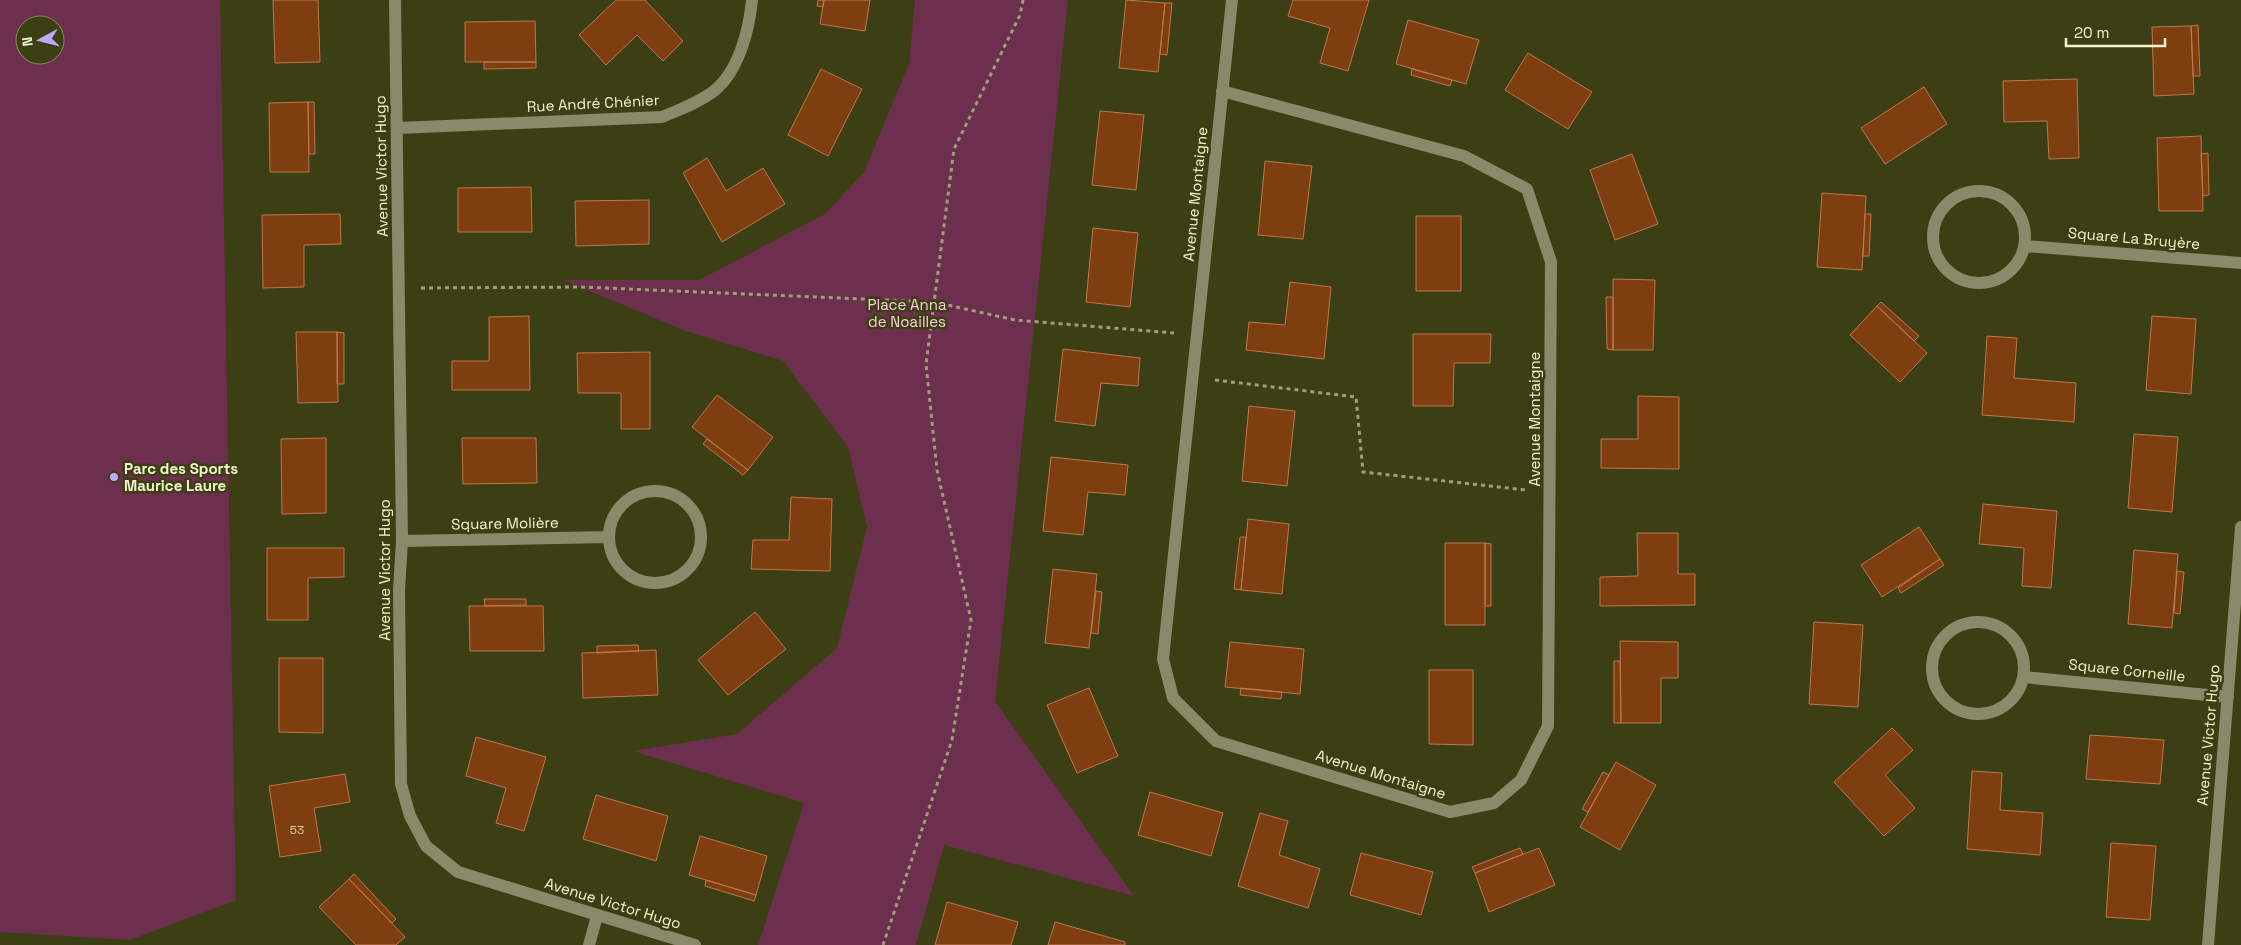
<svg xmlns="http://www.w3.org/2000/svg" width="2241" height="945" font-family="'Space Grotesk',sans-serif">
	<rect width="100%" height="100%" fill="#3c3e13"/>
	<path fill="#6c2f4d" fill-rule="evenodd" d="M0,0H220L236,900L130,940L0,932ZM25,25H55V55H25Z
		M915,0H1068L995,701L1134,896L944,845L916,945H758L804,803L633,751L737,734L837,648L867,527L848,447L783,361L686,331L563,280H699L825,214L864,172L909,64Z"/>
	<path fill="#7e3e10" stroke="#bd784e" d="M273,0H318L320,62L275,63Z
		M616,0H645L683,41L663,61L637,35L606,65L579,35Z
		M818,0H824L823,7L817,6Z
		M824,0H870L865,31L820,24Z
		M1126,0L1165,3L1158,72L1119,68Z
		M1293,0H1369L1348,71L1320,63L1330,28L1288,16Z
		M1165,3H1172L1167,55L1160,54Z
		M1408,20L1479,40L1466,84L1396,64Z
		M535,21L536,62H465V22Z
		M2198,25L2200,76H2193L2191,26Z
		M2191,26L2194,94L2154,96L2152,27Z
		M1528,53L1592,92L1568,129L1505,90Z
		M484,62H536V68L484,69Z
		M821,69L862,89L828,156L788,135Z
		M1412,69L1452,80L1450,86L1411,75Z
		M2077,79L2079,158L2049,159L2047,121L2004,122L2003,81Z
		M1924,87L1947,124L1885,164L1861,128Z
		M308,102L309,172H270L269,103Z
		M308,102H314L315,154H309Z
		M1100,111L1144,115L1136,190L1092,185Z
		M2201,136L2203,211H2159L2157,138Z
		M2208,153L2209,195L2203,196L2201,154Z
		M1632,154L1658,224L1615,240L1590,170Z
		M707,158L726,191L763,168L785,204L722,242L683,173Z
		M1265,161L1312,166L1303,239L1258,235Z
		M531,187L532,232H458V188Z
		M1822,193L1866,196L1862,270L1817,267Z
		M649,200V244L576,246L575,201Z
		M340,214L341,244L304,245V287L263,288L262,215Z
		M1865,214H1871L1869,256H1863Z
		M1416,216H1461V291H1416Z
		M1093,228L1138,233L1130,307L1086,302Z
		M1613,279L1655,280L1653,350H1613Z
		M1290,282L1331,287L1324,359L1246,350L1249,322L1285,325Z
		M1606,297H1613V350L1607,349Z
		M1881,302L1919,336L1914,341L1877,306Z
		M1877,306L1927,353L1900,382L1850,335Z
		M529,316L530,390H452V361H489V317Z
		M2152,316L2196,319L2191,394L2146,390Z
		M296,332H337L338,402L298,403Z
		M337,332L344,333V384H337Z
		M1413,334H1491L1490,363H1454L1453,406H1413Z
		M1987,336L2017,338L2014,378L2076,383L2074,422L1982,415Z
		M1063,349L1140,358L1138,386L1101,383L1095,426L1055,421Z
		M650,352V429H621V393H578L577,353Z
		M717,395L773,437L748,470L692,427Z
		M1638,396L1679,397V469L1601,468V439H1638Z
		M1249,406L1295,411L1287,486L1242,481Z
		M2134,434L2178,437L2172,512L2128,508Z
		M326,438V513L282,514L281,439Z
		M462,438H536L537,483L463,484Z
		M707,439L748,470L743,475L703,444Z
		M1051,457L1128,465L1125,495L1088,492L1083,535L1043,531Z
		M791,497L832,499L830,571L751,569L753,540H789Z
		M1983,504L2057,511L2051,588L2022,586L2024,548L1979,544Z
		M1248,519L1289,524L1282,594L1241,590Z
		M1919,527L1940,559L1882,597L1861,565Z
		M1637,533H1678V574H1695V605L1600,606V577L1638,576Z
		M1240,537H1246L1241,590L1234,589Z
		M1445,543H1485V625H1445Z
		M1485,543L1491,544V606H1485Z
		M267,548H344V577L308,578V620H267Z
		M2134,550L2178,554L2172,628L2128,624Z
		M1940,559L1944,565L1901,593L1898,588Z
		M1053,569L1097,574L1089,648L1045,643Z
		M2177,571L2184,572L2180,614L2174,613Z
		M1096,591L1102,592L1098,634L1091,633Z
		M484,599H526V605L485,606Z
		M469,606H543L544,651H470Z
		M755,612L786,649L728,695L698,660Z
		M1814,622L1863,625L1858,707L1809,704Z
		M1620,641L1678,642V678H1661V723H1621Z
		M1230,642L1304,649L1300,694L1225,687Z
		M638,645L639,651L597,653V646Z
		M656,650L658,695L583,698L582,653Z
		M279,658H323V733L279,732Z
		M1614,661H1620L1621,723H1614Z
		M1429,670H1473V745L1429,744Z
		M1089,688L1118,756L1077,773L1047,705Z
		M1241,688L1282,692L1281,699L1240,695Z
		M1892,728L1913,750L1885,775L1915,808L1884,836L1834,782Z
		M2090,735L2164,740L2160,784L2086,779Z
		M476,737L546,757L524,831L496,823L506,788L466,776Z
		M1616,762L1656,785L1620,850L1580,827Z
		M1972,771L2002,773L2000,810L2043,813L2040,855L1967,849Z
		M1603,772L1609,775L1588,812L1582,809Z
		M345,774L350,802L314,808L321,851L280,857L269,786Z
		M1150,792L1223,813L1211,856L1138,835Z
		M596,795L668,816L656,861L583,839Z
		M1260,813L1288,821L1279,855L1320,869L1308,908L1238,886Z
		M700,836L767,856L756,895L689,875Z
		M2111,843L2156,846L2150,920L2106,917Z
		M1520,848L1523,854L1475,873L1472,867Z
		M1539,848L1555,885L1489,912L1475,873Z
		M1361,853L1433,872L1421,915L1350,895Z
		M354,874L396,919L392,923L349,879Z
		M349,879L405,937L396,945H356L319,907Z
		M706,880L756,895L754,901L705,886Z
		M947,902L1018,922L1011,945H935Z
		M1055,922L1125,942V945H1048Z"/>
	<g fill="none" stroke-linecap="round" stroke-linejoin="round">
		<path stroke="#9d9f77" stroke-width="3" stroke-dasharray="4 4" stroke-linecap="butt" d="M421,288L581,287L934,302L1015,320L1174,333
			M1215,380L1356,397L1363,472L1526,490
			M883,945L952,740L971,620L937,470L926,364L954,149L1020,15L1023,0"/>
		<path stroke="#888a6a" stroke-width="12" d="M395,0L402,541L399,590L401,784L410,816L426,846L458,872L695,945
			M1222,91L1464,156L1527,189L1551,262L1548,726L1521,780L1494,803L1450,812L1216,741L1173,698L1163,659C1186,439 1209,220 1232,0
			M398,128L662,117C679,110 698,103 714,91C739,71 749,30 752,0
			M1933 237a46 46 0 1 1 92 0a46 46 0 1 1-92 0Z
			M2025,246L2241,263
			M609 537a46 46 0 1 1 92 0a46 46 0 1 1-92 0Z
			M402,541L609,537
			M1932 668a46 46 0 1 1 92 0a46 46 0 1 1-92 0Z
			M2023,677L2228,697
			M589,945L597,916
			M2208,945L2241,527"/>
	</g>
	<circle fill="#b8abf7" stroke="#3c3e13" stroke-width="2" cx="114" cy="477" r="5"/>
	<g text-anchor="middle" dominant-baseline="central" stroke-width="5" stroke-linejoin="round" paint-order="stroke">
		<g font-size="12" fill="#d5c79e">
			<text x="297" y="830">53</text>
		</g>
		<g font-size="15" fill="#f2f5ce" stroke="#3c3e13">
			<text transform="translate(593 103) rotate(-3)">Rue André Chénier</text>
			<text transform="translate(381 166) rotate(-91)">Avenue Victor Hugo</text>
			<text transform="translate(1195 194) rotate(-84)">Avenue Montaigne</text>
			<text transform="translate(2134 238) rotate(5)">Square La Bruyère</text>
			<text transform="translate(1534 419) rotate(-90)">Avenue Montaigne</text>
			<text transform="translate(505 523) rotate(-1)">Square Molière</text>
			<text transform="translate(384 570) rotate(-90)">Avenue Victor Hugo</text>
			<text transform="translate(2127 670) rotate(6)">Square Corneille</text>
			<text transform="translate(2208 735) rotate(-85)">Avenue Victor Hugo</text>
			<text transform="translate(1381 774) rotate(17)">Avenue Montaigne</text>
			<text transform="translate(613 903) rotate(17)">Avenue Victor Hugo</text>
		</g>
		<g font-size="15" fill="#ffcce1" stroke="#3c3e13">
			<text x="907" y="304">Place Anna<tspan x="907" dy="17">de Noailles</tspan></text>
		</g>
		<g font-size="15" font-weight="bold" fill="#f2f5ce" stroke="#3c3e13" text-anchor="start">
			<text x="124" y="468">Parc des Sports<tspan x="124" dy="17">Maurice Laure</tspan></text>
		</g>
	</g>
	<g transform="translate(40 40) rotate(263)"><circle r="24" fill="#3c3e13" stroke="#85875e"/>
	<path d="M0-4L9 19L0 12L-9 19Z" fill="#b8abf7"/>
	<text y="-8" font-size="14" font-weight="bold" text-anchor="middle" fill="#f2f5ce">N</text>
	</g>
	<path d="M2066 38v8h99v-8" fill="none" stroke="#f2f5ce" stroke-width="2.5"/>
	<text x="2074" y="38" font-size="15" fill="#f2f5ce" stroke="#3c3e13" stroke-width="4" paint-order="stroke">20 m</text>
</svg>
